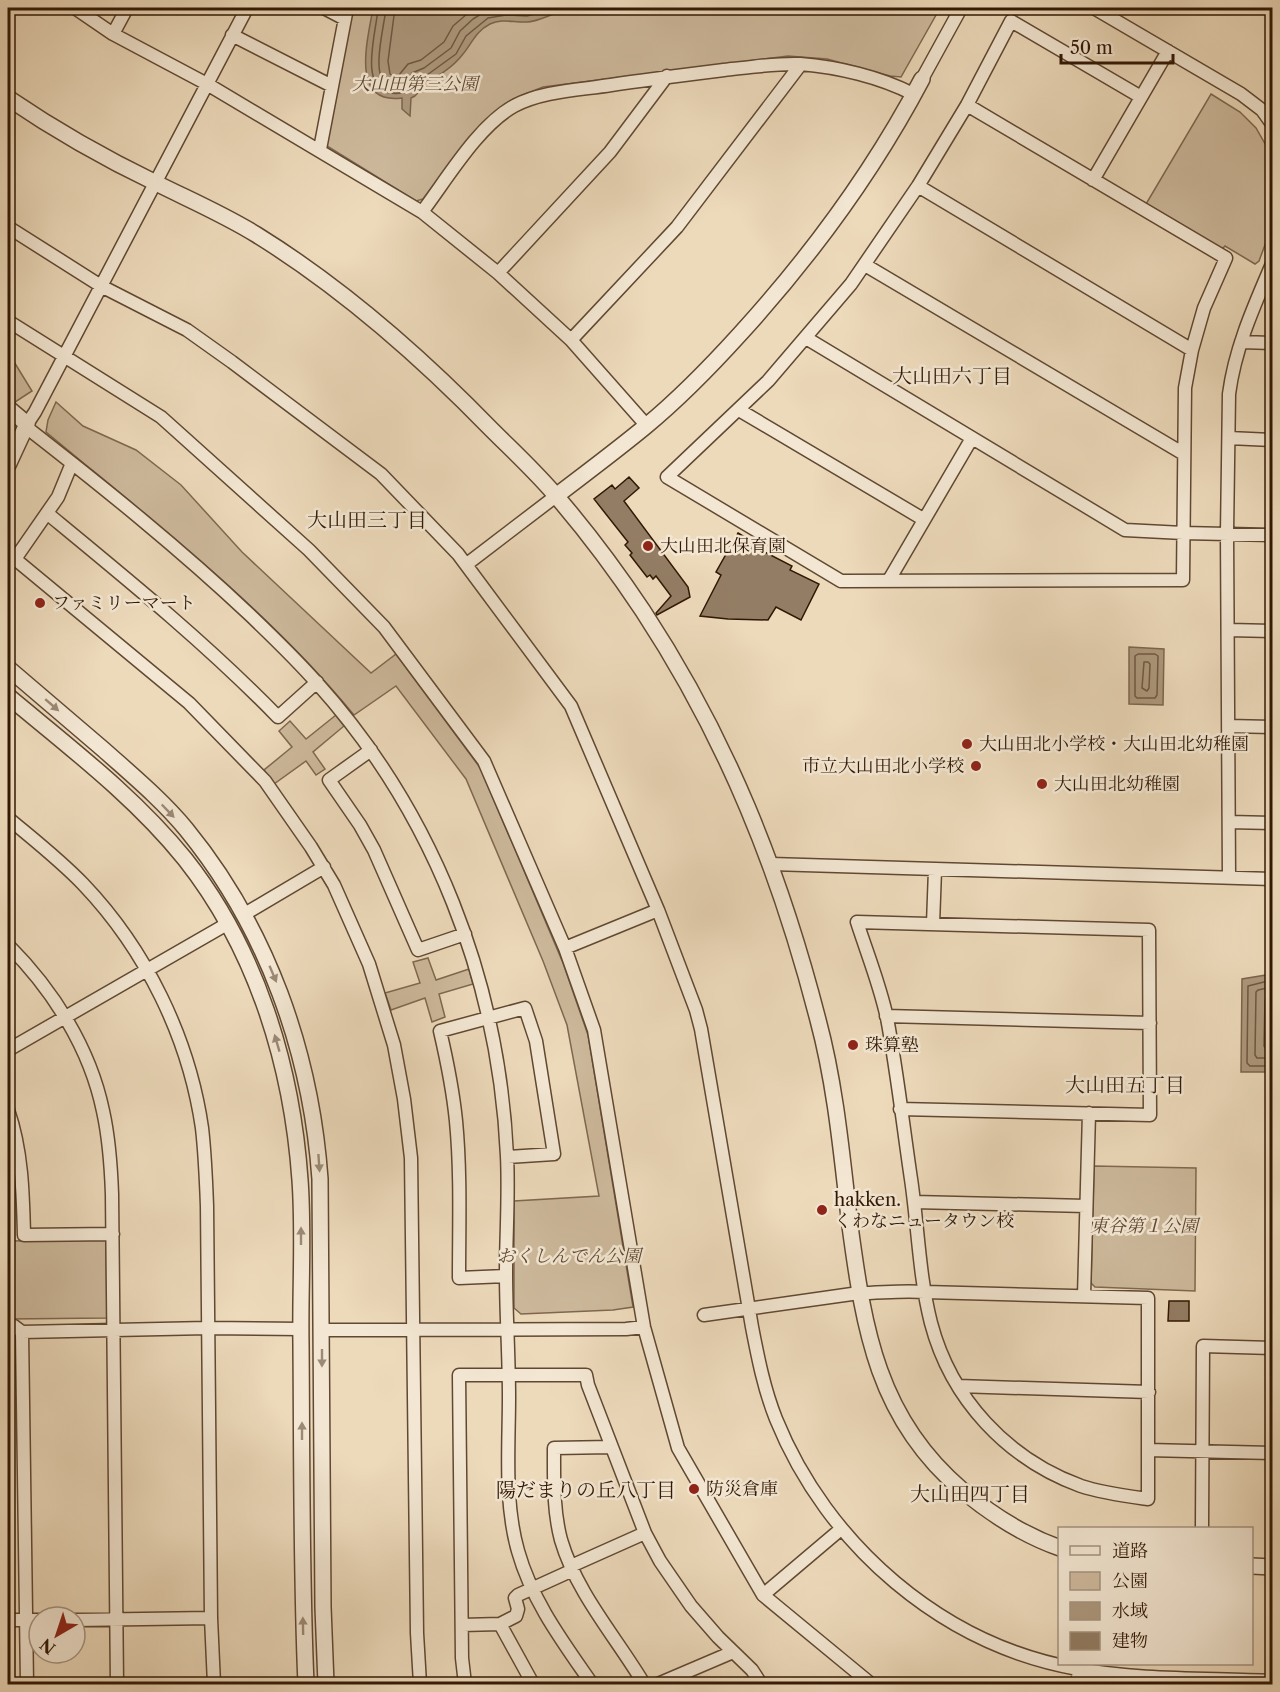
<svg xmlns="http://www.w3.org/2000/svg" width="1280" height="1692" font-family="'Libre Caslon Text','Noto Serif JP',serif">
	<rect width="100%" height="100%" fill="#eddabb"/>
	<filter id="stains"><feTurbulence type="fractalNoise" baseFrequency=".00333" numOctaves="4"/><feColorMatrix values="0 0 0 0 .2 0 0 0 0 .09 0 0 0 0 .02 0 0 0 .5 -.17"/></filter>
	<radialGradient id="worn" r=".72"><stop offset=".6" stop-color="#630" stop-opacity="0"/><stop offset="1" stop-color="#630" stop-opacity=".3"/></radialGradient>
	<path fill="#cdb99c" stroke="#7f6850" stroke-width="1.5" d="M353,8H940L901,77L890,76L827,59L788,56L543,87L513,99L482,123L423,199L416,201L327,146L326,139Z
		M1211,94L1240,112L1256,128L1272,156V226L1259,261L1255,264L1225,246L1222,249L1146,204Z
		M8,352L32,391L12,404L8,400Z
		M56,402L83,426L136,450L181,485L242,552L371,673L396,654L481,769L563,963L588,1035L633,1307L613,1310L521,1314L514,1308V1201L599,1196L567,1025L543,961L466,779L396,686L354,715C265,607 153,521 46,432L48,420Z
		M336,715L344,726L313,752L325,769L316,775L306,761L274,784L264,770L292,747L279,731L290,721L306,739Z
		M428,958L436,980L469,969L473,984L439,994L445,1017L432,1022L425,998L391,1010L385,993L420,983L413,962Z
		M1094,1166L1196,1168L1195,1291L1095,1287L1091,1283Z
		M106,1240L107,1318L8,1319V1241Z"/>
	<path fill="#ad987d" stroke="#7b654d" stroke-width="1.5" d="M373,8H566C559,12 536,22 527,22C515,23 502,18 490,24C476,31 472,43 463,54C454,66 435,80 421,83C419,90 419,95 411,98L410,116L402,109V98C349,105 368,39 373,8Z
		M1129,647L1164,649L1163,705L1129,704Z
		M1272,974V1072H1241L1242,979Z"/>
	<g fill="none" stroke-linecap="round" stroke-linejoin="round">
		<path stroke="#6f5841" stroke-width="1.5" d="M378,8C377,29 358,88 390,93C397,94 407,93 413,90L417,78L427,75L456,54L466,36L488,18L506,15L527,16L555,8
			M386,8C385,23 370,76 387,84C393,87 400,84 406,84L412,73L424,68L451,48L460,31L473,19L486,11L502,8
			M395,8L388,61L390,74L393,76L399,75L408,64L421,60L444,42L453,26L474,8
			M1138,654H1155L1158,656L1157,695L1155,698H1137L1135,696V656Z
			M1144,662H1148L1150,664L1149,688L1147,691L1142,688Z
			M1272,980L1248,986L1247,1063L1250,1066H1272
			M1272,987L1258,990L1256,992L1255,1055L1257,1058H1272
			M1272,996L1265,1000L1264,1046L1266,1049H1272"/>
	</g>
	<path fill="#937d64" stroke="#311805" stroke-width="1.5" d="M629,477L639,488L624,501L688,587L690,597L657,615L656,613L671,596L656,576L653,579L650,575L647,577L630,555L632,553L625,545L628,542L594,499L612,485L615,489Z
		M738,533L760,546L759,549L792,566L790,570L819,584L801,620L776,607L768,620L728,619L700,616L721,575L716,572Z
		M1169,1301H1189V1321H1168Z"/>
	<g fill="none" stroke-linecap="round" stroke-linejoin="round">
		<g stroke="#604832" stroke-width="15">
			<path id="minor" d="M75,8L113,34L207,84L422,212L498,273L571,340L647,426
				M324,8L345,19
				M1094,8L1241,94L1262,110L1272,124
				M113,34L127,8
				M232,35L332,86
				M922,79L961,8
				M967,105L1226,258L1204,308L1192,350L1185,388L1183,580L841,581L667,477L768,381L851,284L918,186L967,105L1011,21L1141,97
				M320,149L347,8
				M1093,180L1168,51
				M918,186L1192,350
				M422,212C447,179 478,126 514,106C542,91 579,90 611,85C651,79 692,74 732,69C755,67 777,63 800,64C838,67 880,77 913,94
				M8,227L101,286L187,330L232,362L381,474L458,554L571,706L658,910L696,1010L701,1029L752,1327C758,1358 764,1389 776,1419C827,1545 942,1645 1078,1669C1138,1680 1210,1678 1272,1681
				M865,265L1184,454
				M498,273L610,152L667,76
				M8,321L161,417L309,550L384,627L484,761L565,948L594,1030L644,1327L678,1448L763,1595L871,1684
				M806,338L1125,530L1183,533L1272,535
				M571,340L677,227L801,64
				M1241,342L1272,343
				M739,410L923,519
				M27,424L35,412L247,8
				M26,427C103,487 179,548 250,615C273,637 296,659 317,683C434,813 499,981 507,1156C509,1195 506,1234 506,1273C506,1314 509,1356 509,1397C509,1447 504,1502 518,1551C532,1601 563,1642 592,1684
				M1229,438L1272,440
				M72,463L58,497L15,559L189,703L265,781L311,847L334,885L369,964L394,1045L404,1099L411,1158L417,1633L420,1684
				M48,514C127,579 207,644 278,717L317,682
				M467,564L556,496
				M889,580L972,438
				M1229,630L1272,631
				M1228,726L1272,727
				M371,750L329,780L360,825L374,850L418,950L465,934
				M8,818C33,839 60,860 83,884C146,950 189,1038 202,1128C205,1154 206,1179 207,1206L211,1618L214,1684
				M1229,822L1272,823
				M771,864L1272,879
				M1229,878L1227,533L1229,394C1235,348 1254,306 1272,264
				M243,915L324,867
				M933,924L935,870
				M8,945C53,990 90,1048 103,1111C109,1138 111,1166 112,1194L117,1684
				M565,948L658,910
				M886,1016L1150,1023
				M8,1050L227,924
				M8,1110C22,1150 23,1193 24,1235L113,1234
				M914,1202L1086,1206
				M506,1276L459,1278C459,1226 461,1173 456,1121C453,1091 447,1061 440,1031L525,1008L536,1041L554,1154L507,1157
				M1084,1296L1089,1113
				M704,1315L859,1293C881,1293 903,1290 925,1292L1148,1298V1499C1126,1496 1102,1493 1081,1486C1007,1459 951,1399 931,1323C919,1276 918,1226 911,1179C903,1125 897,1071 887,1018C880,985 867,953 857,922L1149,930L1150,1115L900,1109
				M8,1326H14L22,1332L207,1328L301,1329
				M322,1330L626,1329L644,1327
				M22,1332L27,1684
				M958,1386L1149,1392
				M611,1447L554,1448C554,1478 553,1510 561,1540C577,1594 616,1637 644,1684
				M1148,1450L1272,1453
				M1202,1528L1203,1346L1272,1348
				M571,1566L645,1533
				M763,1595L841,1529
				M8,1620H39
				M75,1620L211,1618
				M500,1624L516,1616L518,1609L515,1598L518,1595L573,1570
				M462,1625L500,1624L533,1684
				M465,1684L462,1658L459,1375H586L588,1385L645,1533L660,1561L691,1606L718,1637L752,1670L761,1684
				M658,1684L733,1652
				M1077,1684L1080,1664"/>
		</g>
		<g stroke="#604832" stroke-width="18">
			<path id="tertiary" d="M8,98C55,130 104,158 156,183C190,200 225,215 257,235C344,289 420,356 491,429C513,451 537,473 557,497C588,533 617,572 643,611C727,739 780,872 818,1020C836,1087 842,1158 850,1226C864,1330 878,1419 962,1490C992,1515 1023,1535 1060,1548
				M8,408L27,424L8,465
				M556,496C586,473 617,450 646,426C680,398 711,366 740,334C811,256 873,172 922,79
				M8,668C40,695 72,723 104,750C132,775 162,800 186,829C267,928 311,1052 320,1179L323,1607L326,1684
				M8,696C69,747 134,796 185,859C257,950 292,1066 300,1180C304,1234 300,1290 301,1344C302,1458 301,1571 306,1684
				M1252,1566L1272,1567"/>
		</g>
		<use href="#minor" stroke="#f3e7d3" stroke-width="12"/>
		<use href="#tertiary" stroke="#f3e7d3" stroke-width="15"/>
	</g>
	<defs><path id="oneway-solid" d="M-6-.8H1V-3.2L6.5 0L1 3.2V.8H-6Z" transform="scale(1.5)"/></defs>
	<g fill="#9c8a76">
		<use href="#oneway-solid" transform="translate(52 705) rotate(41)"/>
		<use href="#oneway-solid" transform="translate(168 811) rotate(46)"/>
		<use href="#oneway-solid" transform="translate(273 974) rotate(67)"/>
		<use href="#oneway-solid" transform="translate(277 1043) rotate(-106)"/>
		<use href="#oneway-solid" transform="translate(319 1163) rotate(86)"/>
		<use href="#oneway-solid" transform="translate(301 1236) rotate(-90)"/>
		<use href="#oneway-solid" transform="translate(322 1358) rotate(90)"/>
		<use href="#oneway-solid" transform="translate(302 1431) rotate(-90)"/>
		<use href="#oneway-solid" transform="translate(303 1626) rotate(-91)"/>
	</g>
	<g fill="#8f2418" stroke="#f3e7d3" stroke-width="2">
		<circle cx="648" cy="546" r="6"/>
		<circle cx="40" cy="603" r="6"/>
		<circle cx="967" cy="744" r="6"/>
		<circle cx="976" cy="766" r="6"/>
		<circle cx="1042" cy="784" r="6"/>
		<circle cx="853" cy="1045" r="6"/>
		<circle cx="822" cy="1210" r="6"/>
		<circle cx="694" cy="1489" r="6"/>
	</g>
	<g text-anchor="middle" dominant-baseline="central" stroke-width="5" stroke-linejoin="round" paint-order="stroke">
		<g font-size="18" font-style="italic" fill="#604832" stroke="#f3e7d3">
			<text x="415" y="84">大山田第三公園</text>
			<text x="1144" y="1226">東谷第１公園</text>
			<text x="569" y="1256">おくしんでん公園</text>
		</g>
		<g font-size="18" fill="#311805" stroke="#f3e7d3" text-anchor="start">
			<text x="660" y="546">大山田北保育園</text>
			<text x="52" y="603">ファミリーマート</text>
			<text x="979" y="744">大山田北小学校・大山田北幼稚園</text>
			<text x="964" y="766" text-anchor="end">市立大山田北小学校</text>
			<text x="1054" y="784">大山田北幼稚園</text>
			<text x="865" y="1045">珠算塾</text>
			<text x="834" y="1200">hakken.<tspan x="834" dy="21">くわなニュータウン校</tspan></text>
			<text x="706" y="1489">防災倉庫</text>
		</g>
		<g font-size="20" fill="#311805" stroke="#f3e7d3">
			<text x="952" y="376">大山田六丁目</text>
			<text x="367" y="520">大山田三丁目</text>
			<text x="1125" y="1085">大山田五丁目</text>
			<text x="586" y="1490">陽だまりの丘八丁目</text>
			<text x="970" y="1494">大山田四丁目</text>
		</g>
	</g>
	<rect width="1280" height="1692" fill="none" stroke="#eddabb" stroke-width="30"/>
	<rect x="9" y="9" width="1262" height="1674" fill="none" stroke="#311805" stroke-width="3"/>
	<rect x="15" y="15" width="1250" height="1662" fill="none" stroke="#311805" stroke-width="1.5"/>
	<rect x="1058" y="1527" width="195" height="138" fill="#f3e7d3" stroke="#a59481" stroke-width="1.5"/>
	<rect x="1070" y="1546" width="30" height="9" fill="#f3e7d3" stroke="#a59481" stroke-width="1.5"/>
	<text x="1112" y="1557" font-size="18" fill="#311805">道路</text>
	<rect x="1070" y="1572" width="30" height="18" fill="#cdb99c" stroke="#a59481" stroke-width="1.5"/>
	<text x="1112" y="1587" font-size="18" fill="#311805">公園</text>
	<rect x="1070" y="1602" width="30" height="18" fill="#ad987d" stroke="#a59481" stroke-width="1.5"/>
	<text x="1112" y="1617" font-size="18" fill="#311805">水域</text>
	<rect x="1070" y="1632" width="30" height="18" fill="#937d64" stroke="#a59481" stroke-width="1.5"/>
	<text x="1112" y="1647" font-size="18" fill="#311805">建物</text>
	<g transform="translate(57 1635) rotate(219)"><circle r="28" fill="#f3e7d3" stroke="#a59481" stroke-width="1.5"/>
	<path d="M0-4.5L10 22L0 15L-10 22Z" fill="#8f2418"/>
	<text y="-9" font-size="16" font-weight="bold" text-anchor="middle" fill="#311805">N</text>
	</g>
	<path d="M1061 54v9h112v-9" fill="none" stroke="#311805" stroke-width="3"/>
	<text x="1070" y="54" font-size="18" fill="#311805" stroke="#f3e7d3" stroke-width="4.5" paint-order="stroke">50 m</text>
	<rect width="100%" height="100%" filter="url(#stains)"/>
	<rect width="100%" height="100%" fill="url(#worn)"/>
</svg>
